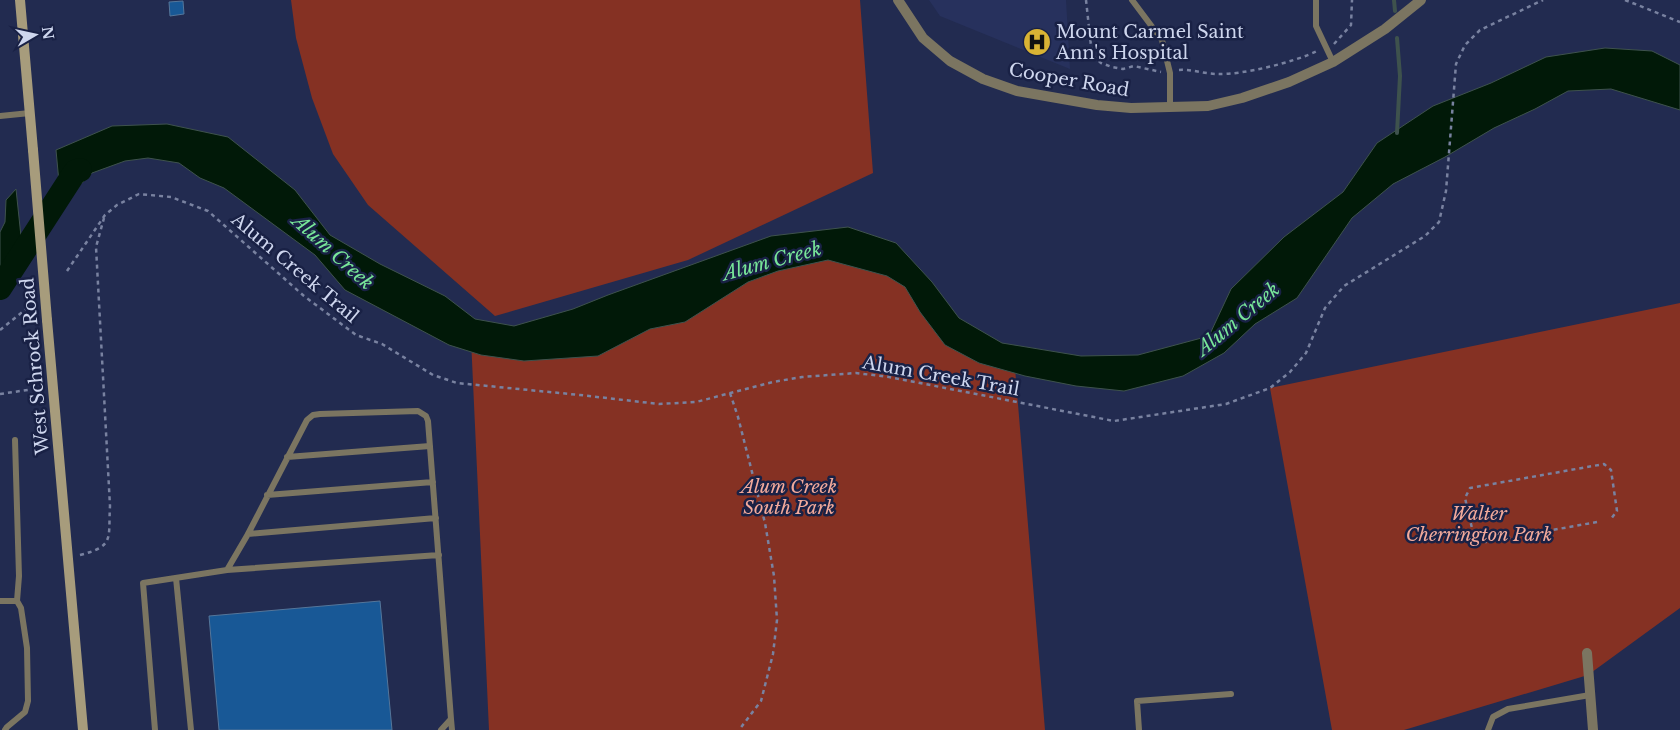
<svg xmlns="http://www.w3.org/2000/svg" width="1680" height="730" font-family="'Libre Baskerville',serif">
	<rect width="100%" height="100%" fill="#222b50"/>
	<path fill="#27315d" d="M929,0H1066L1070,69L940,16Z"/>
	<path fill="#853123" d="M291,0H860L873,173L688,260L495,316L368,205L333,154L312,98L296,38Z
		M831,245L902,263L956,331L1014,356L1045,730H489L471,339Z
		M1680,303V608L1588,675L1404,730H1332L1270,388Z"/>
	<path fill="#011908" stroke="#3e524d" d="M1605,48L1652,51L1680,65V110L1611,89L1568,91L1535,109L1494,128L1445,157L1393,184L1352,218L1297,298L1255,324L1224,353L1183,376L1124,391L1076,386L1025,376L979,363L945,345L920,312L905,287L887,276L828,260L778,271L748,282L685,322L650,329L598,356L524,361L481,355L449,345L345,290L315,255L224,188L200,178L179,163L148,158L125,161L92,173L61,204L56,150L112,126L167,124L228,137L295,190L330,235L380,264L445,296L475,319L514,326L573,309L608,295L771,236L848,227L896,243L932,282L959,318L1002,343L1081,356L1138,355L1209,336L1231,289L1284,237L1343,192L1377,143L1433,106L1491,83L1546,57Z
		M16,189L24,265L0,299V232L5,222L6,200Z"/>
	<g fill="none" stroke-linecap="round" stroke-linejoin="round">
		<path stroke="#3e524d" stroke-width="4" d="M1394,0L1395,11
			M1397,133L1400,76L1397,38"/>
		<path stroke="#011908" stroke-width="24" d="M0,288L75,172L80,170"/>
	</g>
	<path fill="#185896" stroke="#55769a" d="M183,1L184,14L170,16L169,2Z
		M380,601L392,730H219L209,616Z"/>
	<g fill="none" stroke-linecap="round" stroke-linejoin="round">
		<path stroke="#7982a0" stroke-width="2.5" stroke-dasharray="4 4" stroke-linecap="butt" d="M1086,0L1091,46L1094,57L1101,63L1112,67L1123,69L1134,66L1161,72
			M1625,0L1680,22
			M1334,44L1351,25L1352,0
			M1179,70C1191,69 1205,74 1218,74C1242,75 1295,62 1317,51
			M67,271L105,215L117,205L139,194L171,197L208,211L304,296L356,335L382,344L433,375L457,383L580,395L659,404L696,402L773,382L802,377L856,373L889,377L1114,421L1226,404L1270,388L1290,372L1306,353L1325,308L1344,286L1425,236L1439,222L1446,191L1456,64L1465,45L1480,30L1543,0
			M0,330L26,309
			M730,393L738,417L765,523L774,576L777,620L773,654L761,701L739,730
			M0,394L34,389L43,390
			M1597,522L1486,542L1474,537L1465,498L1470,488L1604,464L1611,470L1617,511L1611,519
			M80,555C115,546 108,539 110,506L96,247L104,218"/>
		<path stroke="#7b7561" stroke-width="6" d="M1132,0L1162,40L1170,73V107
			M1316,0V26L1333,62
			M0,116L30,113
			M15,440L19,576L17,601
			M287,457L430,446
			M267,495L433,482
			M248,534L436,518
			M227,570L439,555
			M176,578L191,730
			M0,601H17L21,608L27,648L28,701L25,712L7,727L5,730
			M451,719L452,730
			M155,730L143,583L227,570L248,534L307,420L313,415L320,414L418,411L426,416L428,421L451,719L441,730
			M1139,730L1137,701L1231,694
			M1488,730L1493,717L1508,709L1590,695"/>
		<path stroke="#7b7561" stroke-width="10" d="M898,0L923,38L950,61L983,79L1017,91L1097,105L1131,108L1208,106L1242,98L1289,82L1333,62L1385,29L1421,0
			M1587,653L1593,730"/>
		<path stroke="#a79c7c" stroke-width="10" d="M20,0L33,150
			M47,320L83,730"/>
		<path stroke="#a79c7c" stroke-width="10" d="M33,150L47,320"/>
	</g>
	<defs>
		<g id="hospital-disc" transform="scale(1.4375)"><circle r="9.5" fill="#d9b334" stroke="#192145"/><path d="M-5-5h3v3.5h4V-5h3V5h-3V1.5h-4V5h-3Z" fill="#111"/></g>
	</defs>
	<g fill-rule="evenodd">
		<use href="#hospital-disc" x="1037" y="42"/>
	</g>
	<g text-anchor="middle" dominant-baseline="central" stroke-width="5" stroke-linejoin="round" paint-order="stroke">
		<g font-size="18" fill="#ced6ee" stroke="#192145" text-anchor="start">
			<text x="1056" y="32">Mount Carmel Saint<tspan x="1056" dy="21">Ann's Hospital</tspan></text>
		</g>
		<g font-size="18" fill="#ced6ee" stroke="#192145">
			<text transform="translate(1069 80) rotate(10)">Cooper Road</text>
			<text transform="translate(295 268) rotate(40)">Alum Creek Trail</text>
			<text transform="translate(35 366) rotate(-95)">West Schrock Road</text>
			<text transform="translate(941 376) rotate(10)">Alum Creek Trail</text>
		</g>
		<g font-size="18" font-style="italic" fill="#f3aa9b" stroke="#192145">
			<text x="789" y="487">Alum Creek<tspan x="789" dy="21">South Park</tspan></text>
			<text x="1479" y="514">Walter<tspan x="1479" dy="21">Cherrington Park</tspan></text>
		</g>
		<g font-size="19" font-style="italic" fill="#78e699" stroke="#192145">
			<text transform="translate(333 252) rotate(42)">Alum Creek</text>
			<text transform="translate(772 261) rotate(-15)">Alum Creek</text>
			<text transform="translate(1238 319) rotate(-40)">Alum Creek</text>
		</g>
	</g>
	<g transform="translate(35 35) rotate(81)" stroke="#192145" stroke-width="4" paint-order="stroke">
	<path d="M0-4L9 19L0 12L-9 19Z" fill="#ced6ee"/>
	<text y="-8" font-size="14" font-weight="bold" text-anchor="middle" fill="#ced6ee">N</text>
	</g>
</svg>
